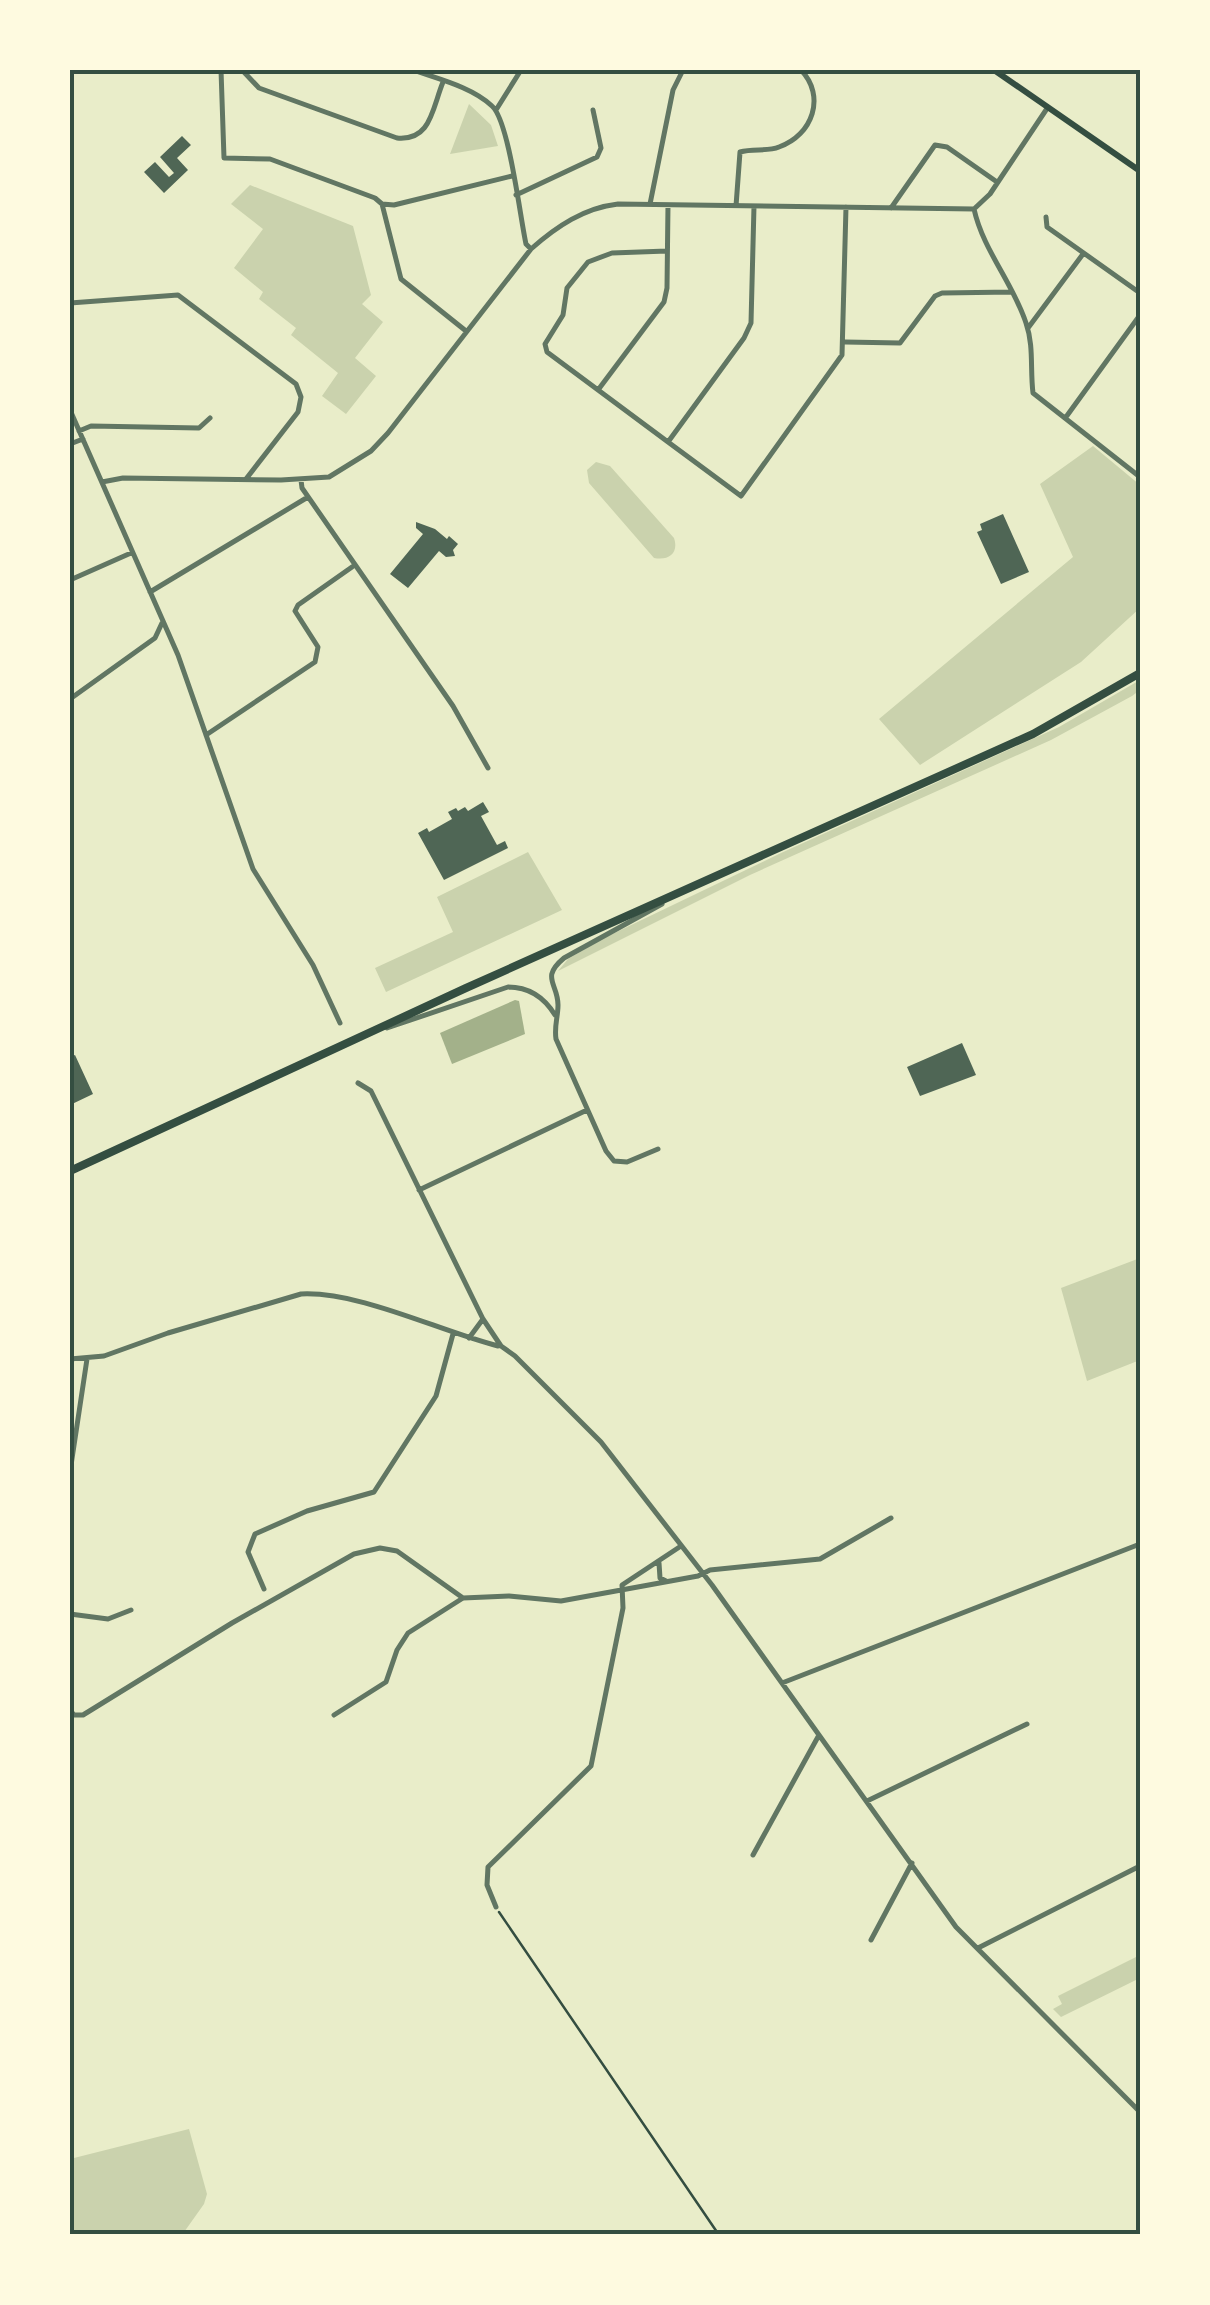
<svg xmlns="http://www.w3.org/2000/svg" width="1210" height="2305" font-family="Figtree,sans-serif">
	<rect width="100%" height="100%" fill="#e9edc9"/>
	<path fill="#cad2ad" d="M469,104L491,125L498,146L450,154Z
		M250,185L353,226L371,295L362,304L383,322L355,358L376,376L346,414L322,396L338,373L291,335L296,328L259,299L263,292L234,268L263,229L231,204Z
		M1093,446L1140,485V608L1081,662L920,765L879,719L1073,557L1040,484Z
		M596,462L610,466L674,538C679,553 669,561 654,558L589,483L587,470Z
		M1140,680V690L1132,696L1051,740L750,875L558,971L568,959L600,940L781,853L1059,727Z
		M528,852L562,910L386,992L375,968L453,932L437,897Z
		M1140,1258V1360L1087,1381L1061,1288Z
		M1140,1955V1978L1061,2017L1053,2009L1062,2004L1058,1996Z
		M189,2129L207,2194L204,2204L182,2235H70V2159Z"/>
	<path fill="#a3b18a" d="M515,1000L519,1001L525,1034L452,1064L440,1033Z"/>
	<path fill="#4f6655" d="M182,136L191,145L177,158L188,170L164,193L144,172L155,162L169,177L174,173L160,157Z
		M1003,514L1029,572L1001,584L977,532L982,530L980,524Z
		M416,522L435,529L447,539L449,536L458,544L453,550L455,556L446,557L439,551L408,588L390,574L423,534L416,528Z
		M483,802L489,812L481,816L497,845L505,841L508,848L444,880L418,833L427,828L429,832L452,819L448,812L456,808L458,811L465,807L468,811Z
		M962,1043L976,1075L920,1096L907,1067Z
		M75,1055L93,1094L70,1105V1057Z"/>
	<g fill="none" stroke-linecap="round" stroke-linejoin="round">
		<path stroke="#344e41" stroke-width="2.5" d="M499,1912L719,2235"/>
		<path stroke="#617663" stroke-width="5" d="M221,70L224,158L270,159L375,198L382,204L401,279L466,331
			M242,70L259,88L397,138C431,141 432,109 443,82
			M413,70C438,79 472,87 492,106C509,121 520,217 526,244L531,249
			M496,110L521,70
			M516,195L597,157L601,148L593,110
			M382,204L394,205L512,176
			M650,204L673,90L683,70
			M736,206L740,152C753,148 767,152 779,147C813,135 826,96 801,70
			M754,206L751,323L744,338L668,442L741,496L842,355L846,207
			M891,208L935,145L947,147L997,182
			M974,209C983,250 1013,283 1026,323C1034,346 1030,369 1033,393L1140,477
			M1046,217L1047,227L1140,293
			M667,251L612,253L588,262L567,288L563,315L545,344L547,352L668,442
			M70,303L178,295L296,384L301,397L298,412L246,479
			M1028,328L1083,254
			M845,342L900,343L935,296L942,293L1012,292
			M598,390L664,302L667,288L668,205
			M70,410L178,655L253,869L313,965L340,1023
			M1066,417L1140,315
			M79,431L91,426L199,428L210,418
			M70,444L83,439
			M301,480L302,488L453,706L488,768
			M102,482L123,478L281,480L329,477L371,451L388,433L531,249C557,226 584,208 618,204L974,209L990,194L1048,107
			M70,580L131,553
			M150,592L308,497
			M70,699L155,638L162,623
			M206,735L315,662L318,647L295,611L298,605L352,567
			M387,1028L508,987C529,987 544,997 555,1015
			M358,1083L371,1091L483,1319L501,1346L515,1356L601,1442L712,1585L956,1927L1140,2112
			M658,1149L627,1162L614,1161L606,1151L556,1039C554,1026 558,1017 558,1005C558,983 540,978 564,958L662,904
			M419,1190L587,1110
			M469,1338L483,1319
			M70,1359L104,1356L168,1333L301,1294C359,1291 439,1331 498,1346
			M70,1472L87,1359
			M659,1563L660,1578L666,1581
			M264,1589L248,1552L255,1534L307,1511L374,1492L436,1396L453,1334
			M70,1614L108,1619L131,1610
			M782,1683L1140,1544
			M70,1710L74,1715H83L232,1623L354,1554L380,1548L397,1551L463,1598
			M334,1715L386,1682L397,1650L408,1633L463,1598L509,1596L561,1601L698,1576L710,1570L820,1559L891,1518
			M867,1801L1027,1724
			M753,1855L819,1735
			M496,1907L487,1885L488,1867L591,1766L623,1608L622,1585L681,1546
			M871,1940L912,1863
			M978,1948L1140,1866"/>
		<path stroke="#344e41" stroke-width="6" d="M994,70L1140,171"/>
		<path stroke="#344e41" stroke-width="8" d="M70,1171L466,988L1033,734L1140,673"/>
	</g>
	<rect width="1210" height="2305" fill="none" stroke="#fefae0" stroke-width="145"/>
	<rect x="72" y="72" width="1066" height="2160" fill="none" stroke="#344e41" stroke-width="4"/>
</svg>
